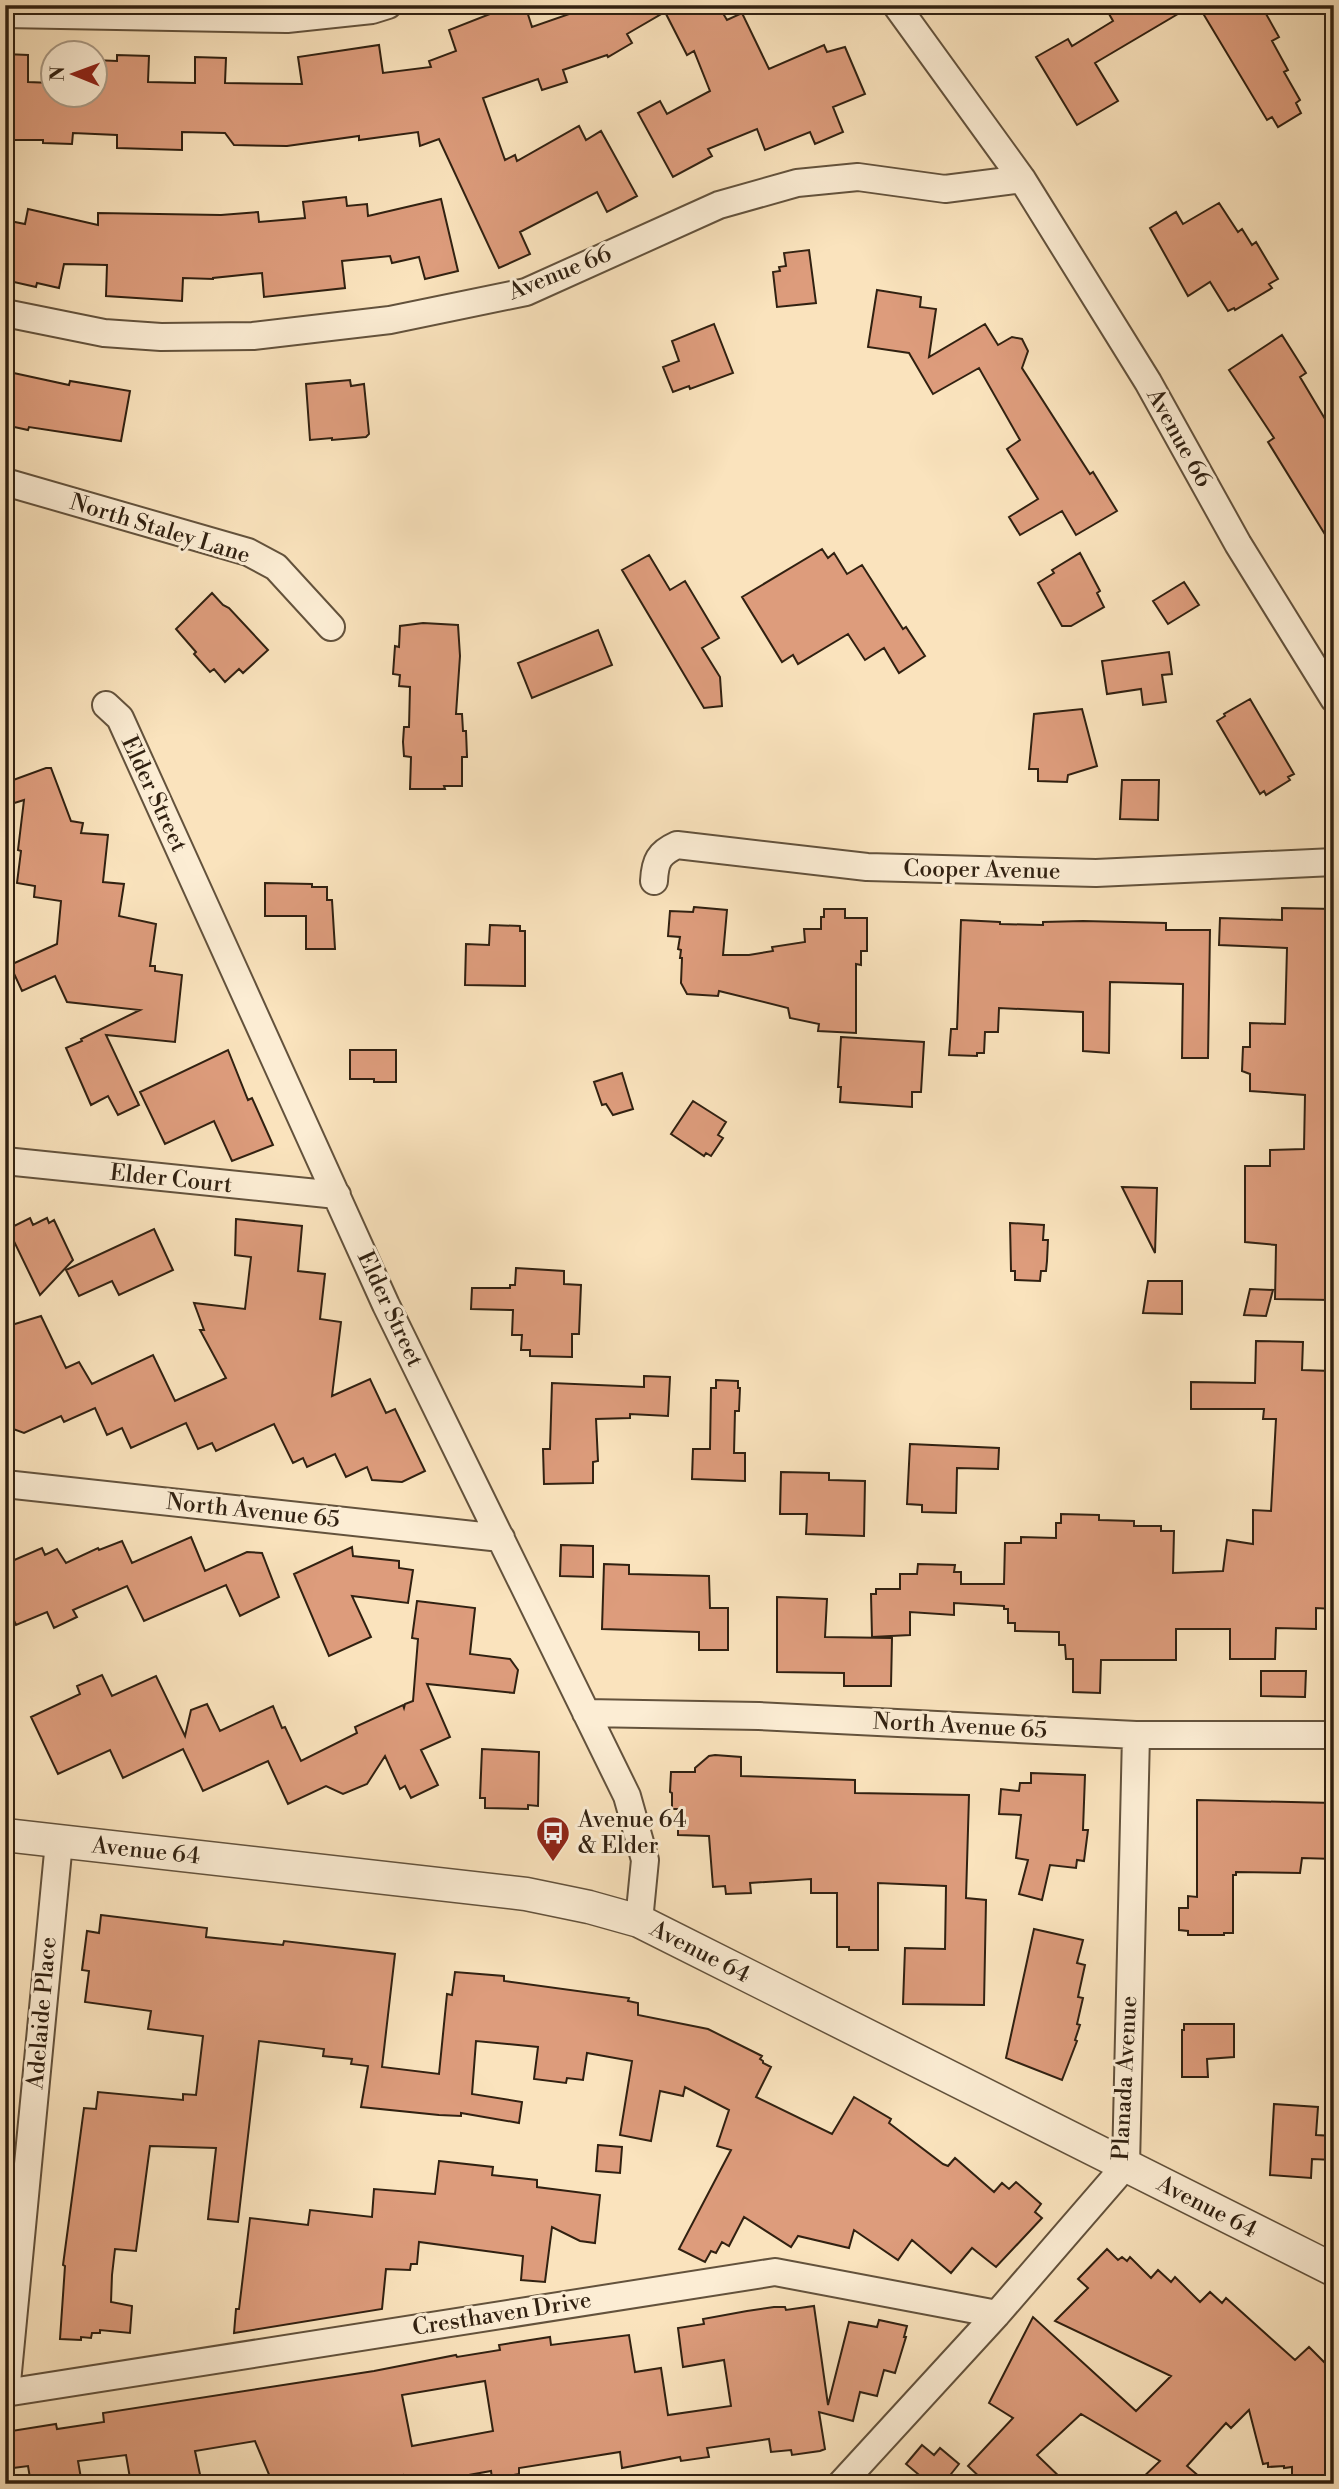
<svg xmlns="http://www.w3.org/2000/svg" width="1339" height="2489" font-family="'Libre Bodoni',serif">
	<rect width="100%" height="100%" fill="#fae3bd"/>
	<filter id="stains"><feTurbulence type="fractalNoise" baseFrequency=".00286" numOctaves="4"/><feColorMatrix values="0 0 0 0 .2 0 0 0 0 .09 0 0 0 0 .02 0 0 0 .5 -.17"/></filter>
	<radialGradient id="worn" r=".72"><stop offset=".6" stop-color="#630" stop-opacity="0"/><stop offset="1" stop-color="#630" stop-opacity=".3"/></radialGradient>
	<path fill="#dd9c7c" stroke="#312111" stroke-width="2" fill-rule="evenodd" d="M513,5H525L532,27L578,11L575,5H718L727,20L742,13L769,69L824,45L827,52L845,47L865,94L833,107L843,132L815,144L810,132L765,150L757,129L708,149L712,156L673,177L638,113L660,101L667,114L710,91L694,51L687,55L665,12L627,34L632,43L608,57L607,55L563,70L567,82L542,90L538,79L483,98L505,160L515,155L517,161L579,126L586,140L601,131L637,196L607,212L597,192L520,232L530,254L499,268L439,139L420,146L418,132L359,140V136L287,146L234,145L225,133L182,132V150L117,148V135L73,133L72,144L43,143V140H5V54L28,55V82L52,83V94H94V60L117,61V55L149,56L148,82L195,83V57L226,58L225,83L302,84L298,57L379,45L383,73L431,67L429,61L456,51L449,30Z
		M1104,5H1193L1095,63L1118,101L1077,125L1036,57L1068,39L1072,46L1113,21Z
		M1198,5H1261L1279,37L1272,41L1288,70L1284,72L1300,100L1296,103L1301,113L1278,127L1272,117L1267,120Z
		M346,197L347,206L367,204L368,216L441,199L458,271L425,279L419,257L392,263L390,256L342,261L345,288L264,297L262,273L213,278V279L183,278L182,301L106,296L107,265L64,264L59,288L37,283L36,287L5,280V220L25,224L28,209L98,225V213L221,215L258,212L259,222L305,218L303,202Z
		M1219,203L1238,232L1242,229L1252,245L1256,242L1278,279L1269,284L1272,288L1235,310L1234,308L1228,311L1210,282L1188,296L1150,228L1176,212L1183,224Z
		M809,250L816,303L777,307L773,272L780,271L779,267L786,266L784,253Z
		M877,290L921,297L920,307L936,309L929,357L985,324L998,345L1012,337L1022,339L1028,351L1022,368L1090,474L1093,472L1117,511L1076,535L1062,511L1020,535L1009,517L1038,499L1007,449L1020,440L979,368L933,394L909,353L868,347Z
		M714,324L733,373L690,389L689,386L673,392L663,367L679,361L672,341Z
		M1282,335L1306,373L1300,377L1334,434V549L1268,442L1274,438L1229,370Z
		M9,372L69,385L70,381L130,391L121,441L29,427L28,430L5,425V386Z
		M350,380L351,386L364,384L369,434L366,437L332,440V438L310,440L306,384Z
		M822,549L828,558L834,553L847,574L862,565L903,629L906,627L925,656L899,673L884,648L865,660L848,634L798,664L793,655L782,662L742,597Z
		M1080,553L1100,591L1097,593L1104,607L1071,626H1062L1038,583L1054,573L1052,570Z
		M649,555L670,590L685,581L719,638L702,648L720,677L722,706L704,708L622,570Z
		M1184,582L1199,605L1168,624L1153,601Z
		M212,593L223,605L229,608L268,650L243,673L239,669L225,682L214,669L210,672L194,654L196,652L176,629Z
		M423,623L458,625L460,656L456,714H462L463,731H466L467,757H462V786H444L445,789H410L411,757L404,756L403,742L404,727H409L410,687L399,686L400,675L393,674L395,646L399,647L400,626Z
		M598,630L612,665L532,698L518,663Z
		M1169,652L1172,674L1162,675L1166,702L1143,705L1141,689L1107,694L1102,661Z
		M1250,699L1294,774L1288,777L1290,780L1266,795L1264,791L1260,794L1217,721L1225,716L1224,714Z
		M1082,709L1097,766L1068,775L1067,782L1038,781V769H1029L1034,714Z
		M46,768H51L71,821L83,823L81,833L108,835L103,882L124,884L119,916L156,924L150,966H155V971L182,975L175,1042L106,1035L139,1105L118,1115L108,1096L91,1105L66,1048L82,1041L81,1039L140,1010L67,1002L55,976L22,991L10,965L57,944L61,901L34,897L35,886L17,883L21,851L18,850L24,800L5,806V783Z
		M1122,780H1159L1158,820L1120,819Z
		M265,883L312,884V887H327V900H332L335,949H306V916H265Z
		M694,907L727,910L723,955H749L773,951L772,947L805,942L804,929H821V917H824V909H845V918H867V951H861V965L856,964V1033L818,1031L819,1024L790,1018L788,1008L719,991L718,996L687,994L681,983L682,958H680L681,950L678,949L680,937L668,936L670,911L693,912Z
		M1282,908L1334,909V1245L1332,1244L1331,1300L1275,1299L1276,1245L1245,1242V1166H1270V1150L1304,1149L1305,1095L1250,1091V1074L1242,1071L1243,1047H1250V1023L1285,1024L1287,948L1219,945L1220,918L1282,920Z
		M961,920L1000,922V924L1043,925V922L1083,921L1166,923V930H1210L1208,1058H1182L1183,984L1110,982L1109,1053L1083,1051V1012L999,1008L998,1032H985L984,1053H977V1056L949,1055L951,1029H957Z
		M490,925L520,926V931H525V986L465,985L466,944L489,945Z
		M841,1037L924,1042L921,1092H912V1107L840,1102L841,1087H838Z
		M228,1050L248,1100L252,1098L273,1145L232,1161L214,1121L165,1144L140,1092Z
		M350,1050H396V1082H374V1079H350Z
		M622,1073L633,1109L613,1115L606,1104L602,1105L594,1082Z
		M693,1101L726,1122L718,1135L723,1138L711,1156L706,1153L704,1156L671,1134Z
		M1122,1187L1157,1188L1155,1253Z
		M30,1218L33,1225L47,1218L49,1223L54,1220L73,1260L40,1295L8,1229Z
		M236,1219L302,1226L298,1271L325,1274L320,1319L341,1322L332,1396L370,1379L386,1413L395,1409L425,1471L402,1482L372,1480L367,1467L346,1477L335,1454L307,1467L303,1458L293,1463L274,1424L216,1451L212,1443L198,1449L186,1423L131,1448L122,1428L107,1435L95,1408L64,1422L61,1416L24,1433L5,1426V1361L11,1358L5,1337V1327L41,1316L66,1368L79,1362L92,1384L153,1355L175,1401L226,1378L200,1330H204L194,1303L245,1309L251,1257L235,1255Z
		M1010,1223L1044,1225L1043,1240H1048L1047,1261L1046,1271H1041L1040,1281L1015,1280V1271H1011Z
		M154,1229L173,1270L119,1295L112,1281L79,1296L66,1270Z
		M516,1268L564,1271V1284L581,1285L579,1334H572V1357L530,1356V1350H521L522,1335H512L513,1310L471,1309L472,1288H510V1285H515Z
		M1148,1281H1182V1314L1143,1313Z
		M1250,1289L1273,1290L1266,1316L1244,1315Z
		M1256,1341L1303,1342L1302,1370L1331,1371L1334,1421H1331L1328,1515H1334V1606L1333,1609L1316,1608V1629L1276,1628L1275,1659H1230V1629H1176V1660H1101L1100,1693L1073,1692V1659H1066L1065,1645H1059V1632L1015,1631V1623H1008V1609H1004V1606L954,1603V1615L910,1612V1635L872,1637L871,1594H876V1589H900V1574H917L918,1564L955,1565L954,1572H961V1584H1004L1005,1543H1021V1537L1056,1538V1523H1061V1514L1099,1515V1520L1134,1521V1526H1161V1531H1174L1173,1573L1223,1571L1227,1540L1253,1544V1510L1271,1511L1276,1419H1263L1264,1409H1191V1382L1255,1383Z
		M644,1376L670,1377L668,1416L630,1414V1418L596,1419L598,1461L593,1462V1483L544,1484L543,1449H550L552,1383L644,1387Z
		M716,1380L738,1381V1388H740L739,1411H735L734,1453H745V1481L692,1479L693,1449H710L711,1388H716Z
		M910,1444L999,1448L998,1469L957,1468L956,1513L922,1512V1505L907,1504Z
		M781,1472L829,1473V1480L865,1481L864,1536L806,1534L807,1514H780Z
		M191,1537L205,1571L247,1552L262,1553L279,1597L240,1616L226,1585L144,1621L127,1586L73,1610L77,1617L54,1628L47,1612L16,1625L5,1601V1564L42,1548L45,1555L57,1549L66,1563L98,1548L99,1550L122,1541L132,1563Z
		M561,1545L593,1546V1577L560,1576Z
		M352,1547L353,1556L399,1561V1568L413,1570L408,1603L352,1596L371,1637L329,1656L294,1574Z
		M604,1564L629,1565V1574L709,1576L710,1608H728V1650H699V1632L602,1629Z
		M777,1597L827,1599L825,1637L892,1638L891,1686H844V1673L777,1672Z
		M417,1601L475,1608L470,1654L510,1659L518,1670L514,1693L427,1684L450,1737L421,1750L438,1785L411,1798L405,1786L400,1789L385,1756L367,1784L343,1794L326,1786L288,1804L268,1761L203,1791L183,1749L123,1778L110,1750L58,1774L31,1717L80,1694L77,1686L102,1675L112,1696L156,1676L185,1736L191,1710L207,1704L220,1731L273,1706L282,1728L285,1727L301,1761L357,1733L355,1727L403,1705L404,1708L405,1704L413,1701L418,1639L412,1638Z
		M1261,1671H1306L1305,1697L1261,1696Z
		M482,1749L539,1752L538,1806L528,1805V1809L485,1808V1798H480Z
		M715,1755L741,1757V1776L855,1780V1793L969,1795L966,1898L986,1900L984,2005L903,2004L905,1948L945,1949L946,1886L878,1883V1950H849V1947H837V1893H811V1879L750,1883L751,1893L726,1894L725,1886L713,1887L709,1836L678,1835V1809H672V1793L670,1792L671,1772H695V1768L709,1756Z
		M1031,1773L1085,1775L1083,1830H1088L1084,1861L1077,1860L1076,1868L1050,1865L1042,1900L1019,1894L1028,1860L1016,1858L1021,1815L999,1814L1001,1789L1019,1791L1020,1783H1031Z
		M1197,1800L1334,1803V1859L1302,1858L1300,1873L1236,1872V1875H1233V1933H1224V1935H1188V1931L1179,1930V1908H1188V1896L1197,1897Z
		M101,1915L207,1928L206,1937L283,1945L284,1941L395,1954L382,2067L439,2074L447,1994L452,1995L455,1972L504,1976V1981L629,1998L628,2001L638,2003V2015L708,2029L762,2056L760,2059L763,2061V2063L771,2067L756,2097L832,2134L854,2097L891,2119L889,2123L943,2164L948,2166L955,2158L994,2192L1002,2183L1009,2189L1016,2182L1041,2204L1035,2212L1042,2218L996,2267L972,2248L951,2273L912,2240L898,2260L854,2230L849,2248L798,2236L791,2247L744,2217L729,2246L722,2242L716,2253L711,2251L705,2262L679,2249L731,2150L717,2146L729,2110L685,2087L683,2096L660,2091L651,2141L620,2135L632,2061L587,2053L583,2080L567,2078L566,2083L534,2079L538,2047L476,2041L472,2094L522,2102L519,2123L461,2113V2116L439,2115L361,2107L368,2066L351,2064L352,2059L323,2056L324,2049L259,2041L238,2222L208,2219L216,2148L150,2146L136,2251L115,2249L112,2275L111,2302L132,2306L130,2333L100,2330V2333H92L91,2338L81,2337V2340L60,2339L65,2266L63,2265L84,2108L96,2109L98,2092L183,2100V2094L196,2095L203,2036L148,2029L151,2011L85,2002L89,1971L82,1970L87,1931L99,1933Z
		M1034,1929L1083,1940L1077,1963L1085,1965L1078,1997L1083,1998L1077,2024L1080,2025L1075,2040L1077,2041L1062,2080L1006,2058Z
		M1184,2024H1234V2057L1207,2059L1208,2077H1182V2030H1184Z
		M1274,2104L1318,2107L1316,2135L1334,2136V2160L1312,2159L1311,2178L1270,2175Z
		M598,2145L622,2147L620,2173L596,2171Z
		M439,2161L493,2167L492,2175L537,2180V2187L600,2195L595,2243L580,2241L552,2227L545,2282L521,2280L523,2256L419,2242L417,2264H411L410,2270L386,2269L382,2309L234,2333L236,2309H239L250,2218L308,2225L310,2210L372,2217L374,2189L435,2194Z
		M1107,2249L1118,2260L1122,2257L1127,2261L1130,2257L1151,2278L1158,2270L1171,2282L1175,2277L1200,2302L1210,2292L1222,2303L1226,2298L1295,2360L1309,2347L1334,2372V2481L1292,2482V2467L1284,2468V2466L1268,2467V2463L1263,2464L1249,2410L1231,2428L1226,2423L1187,2466L1208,2484H1136L1160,2461L1081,2414L1037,2455L1067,2484H987L968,2466L1013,2418L989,2403L1033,2317L1136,2411L1171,2376L1055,2321L1088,2288L1078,2279Z
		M814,2306L828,2405L849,2322L877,2327L879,2320L907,2326L904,2337H906L895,2373L884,2370L877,2396L860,2392L853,2421L819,2412L825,2449L820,2451L792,2455L791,2450L771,2452L769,2439L707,2448L709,2457L681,2461L680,2457L622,2468L620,2452L519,2468V2474L498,2478H492L491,2471L419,2484V2481L404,2483L403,2475L358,2484H273L255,2441L195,2451L202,2484H131L126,2455L78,2461L82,2484H31L28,2466L5,2469V2432L56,2424L57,2429L104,2422L103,2413L374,2371L456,2355L457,2357L500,2350L499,2345L550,2337L551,2345L629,2335L635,2372L661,2368L668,2415L731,2406L724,2360L683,2367L678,2328L704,2324L703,2319L747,2311L774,2307H785L786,2310ZM485,2381L493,2431L412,2446L402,2395Z
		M922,2445L934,2455L940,2448L959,2464L943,2484H908L918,2474L906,2464Z"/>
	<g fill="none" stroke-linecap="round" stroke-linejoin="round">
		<g stroke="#63523c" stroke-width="30">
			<path id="minor" d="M896,5L1022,179L1148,382L1238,544L1334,699
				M5,14L287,19L372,10L388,5
				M5,313L104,333L161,337L253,336L390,320L526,292L719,205L797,183L858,177L945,189L1022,179
				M5,482L248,552L276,567L331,627
				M106,705L120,718L386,1305L627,1796L645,1860L639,1921
				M654,881C655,861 659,853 677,845L867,867L1096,873L1334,862
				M5,1161L337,1195
				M5,1484L501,1538
				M586,1713L759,1716L1136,1735H1334
				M5,2393L775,2272L997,2314
				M6,2393L59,1842
				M841,2484L997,2314L1126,2165L1136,1735"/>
		</g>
		<g stroke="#63523c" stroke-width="35">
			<path id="tertiary" d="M5,1835L526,1894L589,1907L639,1921L1334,2270"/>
		</g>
		<use href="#minor" stroke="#fcedd4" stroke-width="26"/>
		<use href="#tertiary" stroke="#fcedd4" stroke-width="32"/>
	</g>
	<defs>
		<g id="bus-pin" transform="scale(1.75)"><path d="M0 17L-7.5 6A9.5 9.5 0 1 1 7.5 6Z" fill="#8f2418" stroke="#fcedd4"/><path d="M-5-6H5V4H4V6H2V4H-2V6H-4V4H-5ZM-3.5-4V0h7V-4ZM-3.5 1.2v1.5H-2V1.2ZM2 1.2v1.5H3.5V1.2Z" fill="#fff"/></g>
	</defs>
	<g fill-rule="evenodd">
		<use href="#bus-pin" x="553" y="1833"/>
	</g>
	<g text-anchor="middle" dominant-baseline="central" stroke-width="6" stroke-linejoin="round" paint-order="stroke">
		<g font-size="23" fill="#312111" stroke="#fcedd4">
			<text transform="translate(560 273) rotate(-22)">Avenue 66</text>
			<text transform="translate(1179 438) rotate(61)">Avenue 66</text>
			<text transform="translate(160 529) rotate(17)">North Staley Lane</text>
			<text transform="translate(154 794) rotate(65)">Elder Street</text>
			<text transform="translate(982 870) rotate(1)">Cooper Avenue</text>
			<text transform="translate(171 1179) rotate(6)">Elder Court</text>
			<text transform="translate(390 1309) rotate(65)">Elder Street</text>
			<text transform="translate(253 1511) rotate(6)">North Avenue 65</text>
			<text transform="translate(960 1726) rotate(3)">North Avenue 65</text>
			<text transform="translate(146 1851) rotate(6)">Avenue 64</text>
			<text transform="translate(700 1952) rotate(27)">Avenue 64</text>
			<text transform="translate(42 2013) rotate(-85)">Adelaide Place</text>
			<text transform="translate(1125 2078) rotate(-87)">Planada Avenue</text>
			<text transform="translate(1207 2207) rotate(27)">Avenue 64</text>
			<text transform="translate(502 2314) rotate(-9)">Cresthaven Drive</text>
		</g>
		<g font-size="23" fill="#312111" stroke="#fcedd4" text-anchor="start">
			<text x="578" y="1820">Avenue 64<tspan x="578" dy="26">&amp; Elder</tspan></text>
		</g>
	</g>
	<rect width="1339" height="2489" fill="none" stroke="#fae3bd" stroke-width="28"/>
	<rect x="7" y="7" width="1325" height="2475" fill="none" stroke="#312111" stroke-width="3.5"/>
	<rect x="14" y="14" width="1311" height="2461" fill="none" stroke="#312111" stroke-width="2"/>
	<g transform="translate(74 74) rotate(271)"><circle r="33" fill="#fcedd4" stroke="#ab9b86" stroke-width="2"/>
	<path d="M0-5L12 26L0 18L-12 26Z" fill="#8f2418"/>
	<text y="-10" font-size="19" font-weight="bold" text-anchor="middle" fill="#312111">N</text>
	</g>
	<rect width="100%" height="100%" filter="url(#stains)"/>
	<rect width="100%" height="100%" fill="url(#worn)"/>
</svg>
